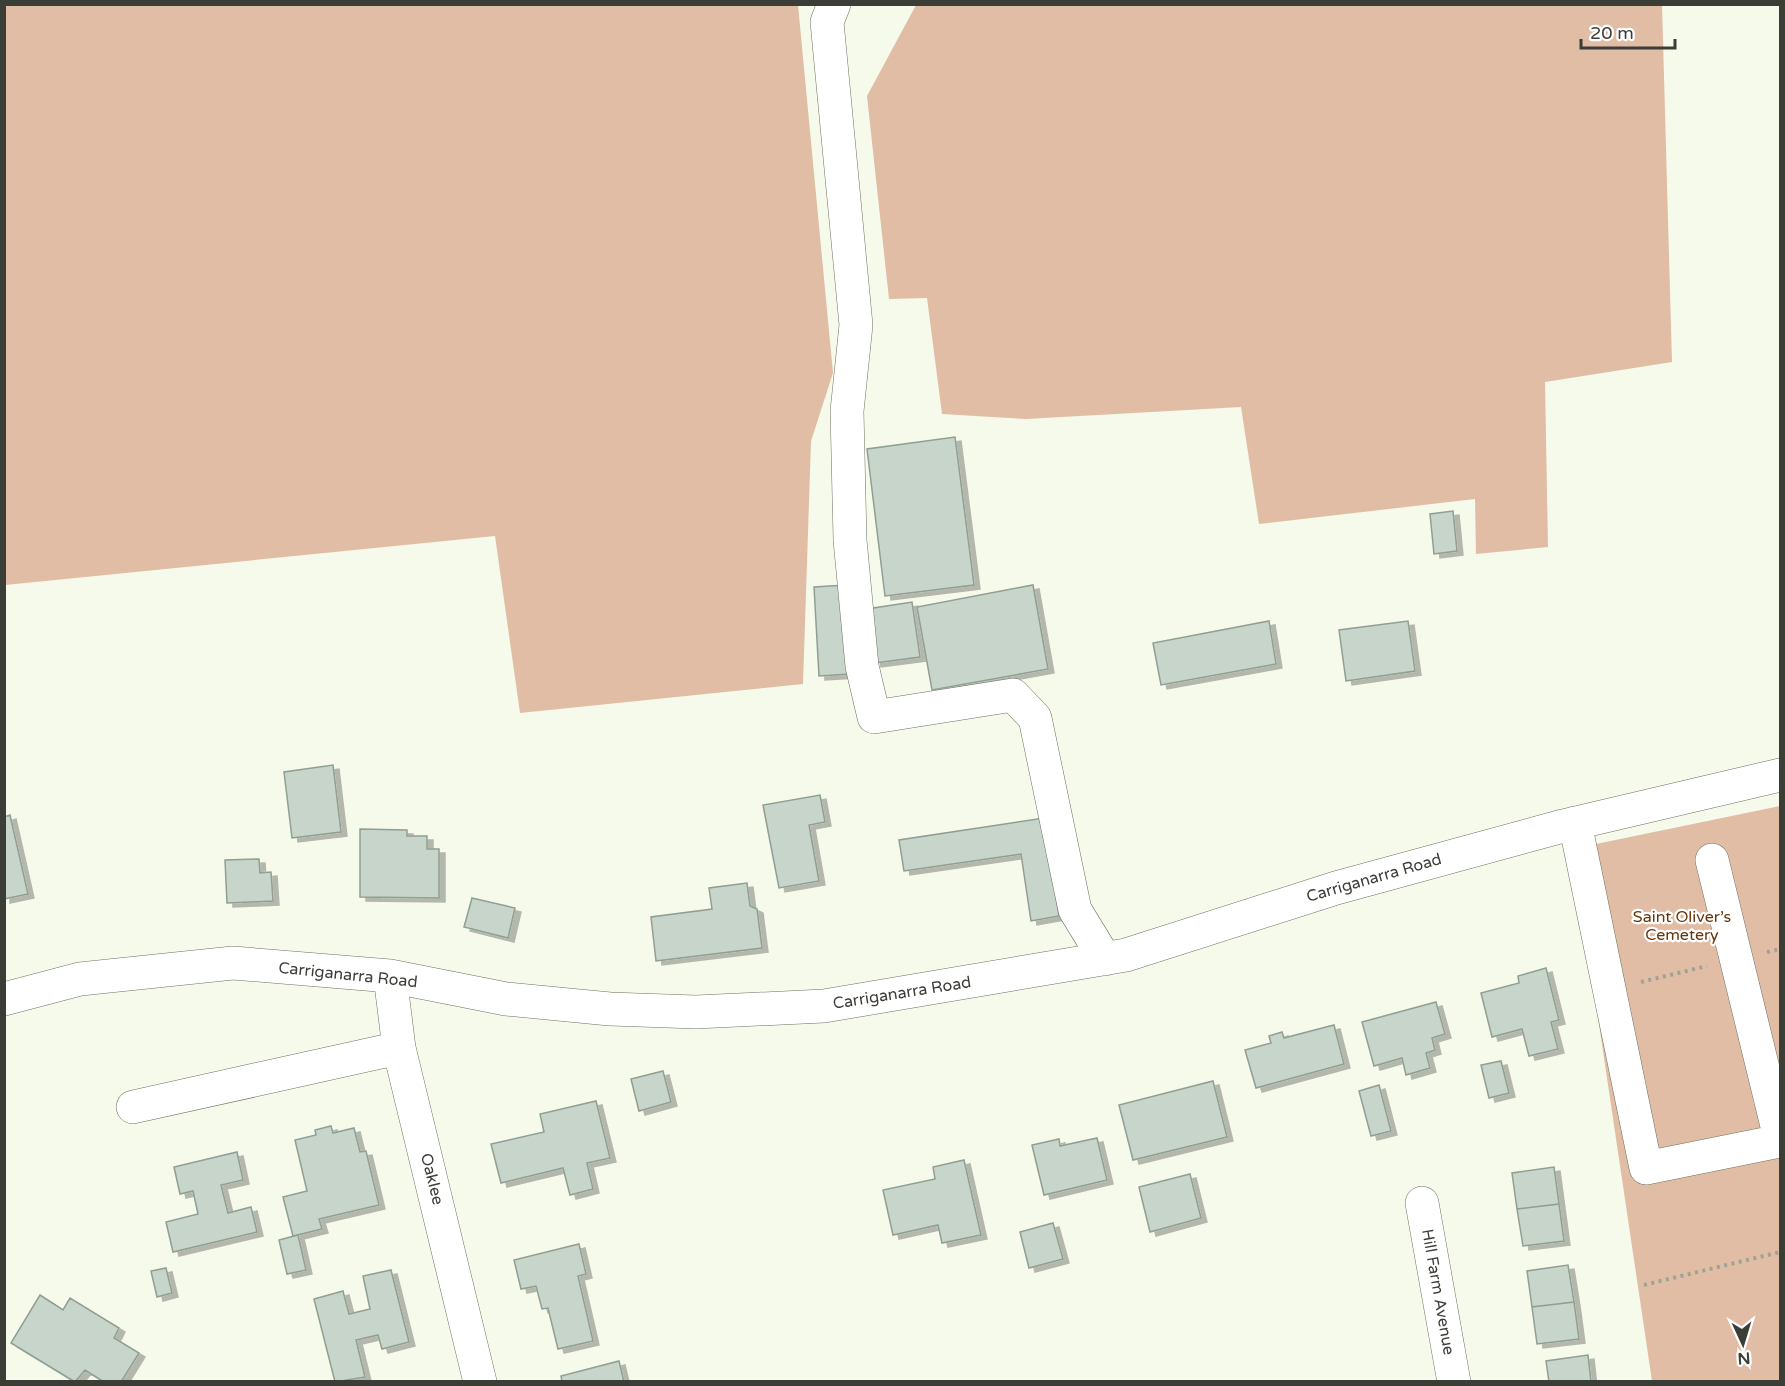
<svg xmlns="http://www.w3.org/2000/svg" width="1785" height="1386" font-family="'Varela Round',sans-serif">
	<defs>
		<filter id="shadow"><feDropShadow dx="6" dy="4" stdDeviation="0" flood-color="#0004"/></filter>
	</defs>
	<rect width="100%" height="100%" fill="#f5faea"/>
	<path fill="#e1bda5" d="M5,4L798,5L833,373L811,441L803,684L520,713L495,536L5,585Z
		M916,5H1662L1672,362L1545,382L1548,547L1476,554L1475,499L1259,524L1241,407L1026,419L942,414L927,298L889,299L867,96Z
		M1780,806V1381H1652L1592,977L1567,850Z"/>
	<path fill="#c7d5ca" stroke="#919e94" stroke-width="1.5" filter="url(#shadow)" d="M955,437L974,585L885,596L867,449Z
		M1453,511L1457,551L1434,554L1430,514Z
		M845,585L850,674L819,676L814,587Z
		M1033,585L1048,669L932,690L917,607Z
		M912,602L920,657L875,663L867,609Z
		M1269,621L1276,664L1161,685L1153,643Z
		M1408,621L1415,671L1346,681L1339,630Z
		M333,765L341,832L292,838L284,772Z
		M820,795L825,822L809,825L819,881L779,888L763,805Z
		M10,815L28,894L4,899V817Z
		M1044,818L1059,916L1031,921L1021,854L904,871L899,840Z
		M360,829L407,830V836H427V849H439V898L360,897Z
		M259,859L260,873L271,872L273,901L227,903L225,860Z
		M747,883L750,906L757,909L762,948L656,961L651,917L712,909L709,888Z
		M472,898L515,908L508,938L464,927Z
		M1546,968L1559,1020L1551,1022L1558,1049L1529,1056L1522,1029L1492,1037L1481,993L1519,983L1518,976Z
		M1436,1002L1445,1034L1432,1038L1435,1050L1426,1053L1430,1068L1406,1075L1402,1058L1374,1066L1362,1022Z
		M1334,1025L1344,1064L1256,1088L1245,1050L1271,1043L1269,1036L1282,1032L1284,1038Z
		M1501,1061L1509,1093L1489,1098L1481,1065Z
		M663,1071L671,1102L639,1111L631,1079Z
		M1213,1081L1227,1137L1133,1160L1119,1105Z
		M1379,1085L1391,1131L1371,1136L1359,1091Z
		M596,1101L610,1158L587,1163L593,1189L570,1195L563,1168L501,1183L491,1144L544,1132L540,1114Z
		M331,1126L333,1133L354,1128L360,1152L366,1151L379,1205L319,1219L322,1229L293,1236L283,1197L307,1191L295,1140L316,1135L315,1130Z
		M1097,1138L1107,1180L1044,1195L1032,1145L1059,1139L1060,1146Z
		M237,1152L243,1180L221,1185L228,1213L251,1207L257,1232L173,1252L166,1222L198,1214L193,1191L180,1194L174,1167Z
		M964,1160L981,1235L942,1243L938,1225L893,1235L883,1190L935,1179L933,1167Z
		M1554,1167L1559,1204L1517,1209L1512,1173Z
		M1190,1174L1201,1218L1150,1232L1139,1187Z
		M1559,1204L1564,1241L1523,1246L1517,1209Z
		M1053,1223L1063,1259L1029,1268L1020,1232Z
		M298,1235L306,1270L287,1274L279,1240Z
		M579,1244L586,1274L578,1276L593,1341L558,1349L548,1308L542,1309L536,1286L521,1289L514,1260Z
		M1568,1265L1574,1302L1532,1307L1527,1271Z
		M166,1268L172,1293L157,1297L151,1271Z
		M391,1270L409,1342L382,1349L378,1335L356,1340L365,1377L335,1382L314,1299L343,1291L349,1314L370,1309L363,1276Z
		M40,1295L63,1310L70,1298L119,1328L114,1338L139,1353L121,1382H104L85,1370L75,1382L11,1343Z
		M1574,1302L1579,1339L1537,1344L1532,1307Z
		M1588,1355L1591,1382H1549L1546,1361Z
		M619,1361L624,1382H562L561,1376Z"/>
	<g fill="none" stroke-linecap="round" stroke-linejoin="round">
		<g stroke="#6d7163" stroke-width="34">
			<path id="minor" d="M834,4L827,22L856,325L847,411L850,540L862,666L874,717L1013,695L1035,718L1075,910L1105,959
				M1575,823L1646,1168L1780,1141
				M1712,860L1780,1138
				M390,976L399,1048L480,1382
				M4,999L80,979L233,963L390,976L506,999L610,1009L696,1012L824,1006L1126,955L1336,888L1563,826L1780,775
				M133,1107L399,1048
				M1422,1203L1454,1382"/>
		</g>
		<path stroke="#9fa397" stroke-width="4" stroke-dasharray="3 4.5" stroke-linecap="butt" d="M1767,952L1780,949
			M1641,982L1707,966
			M1644,1285L1780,1252"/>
		<use href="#minor" stroke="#fff" stroke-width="33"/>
	</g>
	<g text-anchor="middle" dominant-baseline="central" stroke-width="4.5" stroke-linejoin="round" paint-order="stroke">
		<g font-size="16" fill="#3b3d37" stroke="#fff">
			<text transform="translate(1374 878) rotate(-16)">Carriganarra Road</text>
			<text transform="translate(348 975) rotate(6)">Carriganarra Road</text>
			<text transform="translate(902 993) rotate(-9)">Carriganarra Road</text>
			<text transform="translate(432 1179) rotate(76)">Oaklee</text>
			<text transform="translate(1438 1292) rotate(80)">Hill Farm Avenue</text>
		</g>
		<g font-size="16" fill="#67350a" stroke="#fff">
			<text x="1682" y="917">Saint Oliver’s<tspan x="1682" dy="18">Cemetery</tspan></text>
		</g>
	</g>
	<rect width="1785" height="1386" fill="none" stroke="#3b3d37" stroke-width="12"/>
	<g transform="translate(1743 1344) rotate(176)" stroke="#ffffff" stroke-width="4.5" paint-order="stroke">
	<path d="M0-4.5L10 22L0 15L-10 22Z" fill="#3b3d37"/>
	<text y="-9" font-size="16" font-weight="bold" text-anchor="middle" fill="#3b3d37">N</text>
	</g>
	<path d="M1581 39v9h94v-9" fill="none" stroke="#3b3d37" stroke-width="3"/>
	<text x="1590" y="39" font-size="18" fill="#3b3d37" stroke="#ffffff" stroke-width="4.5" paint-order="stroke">20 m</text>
</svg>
